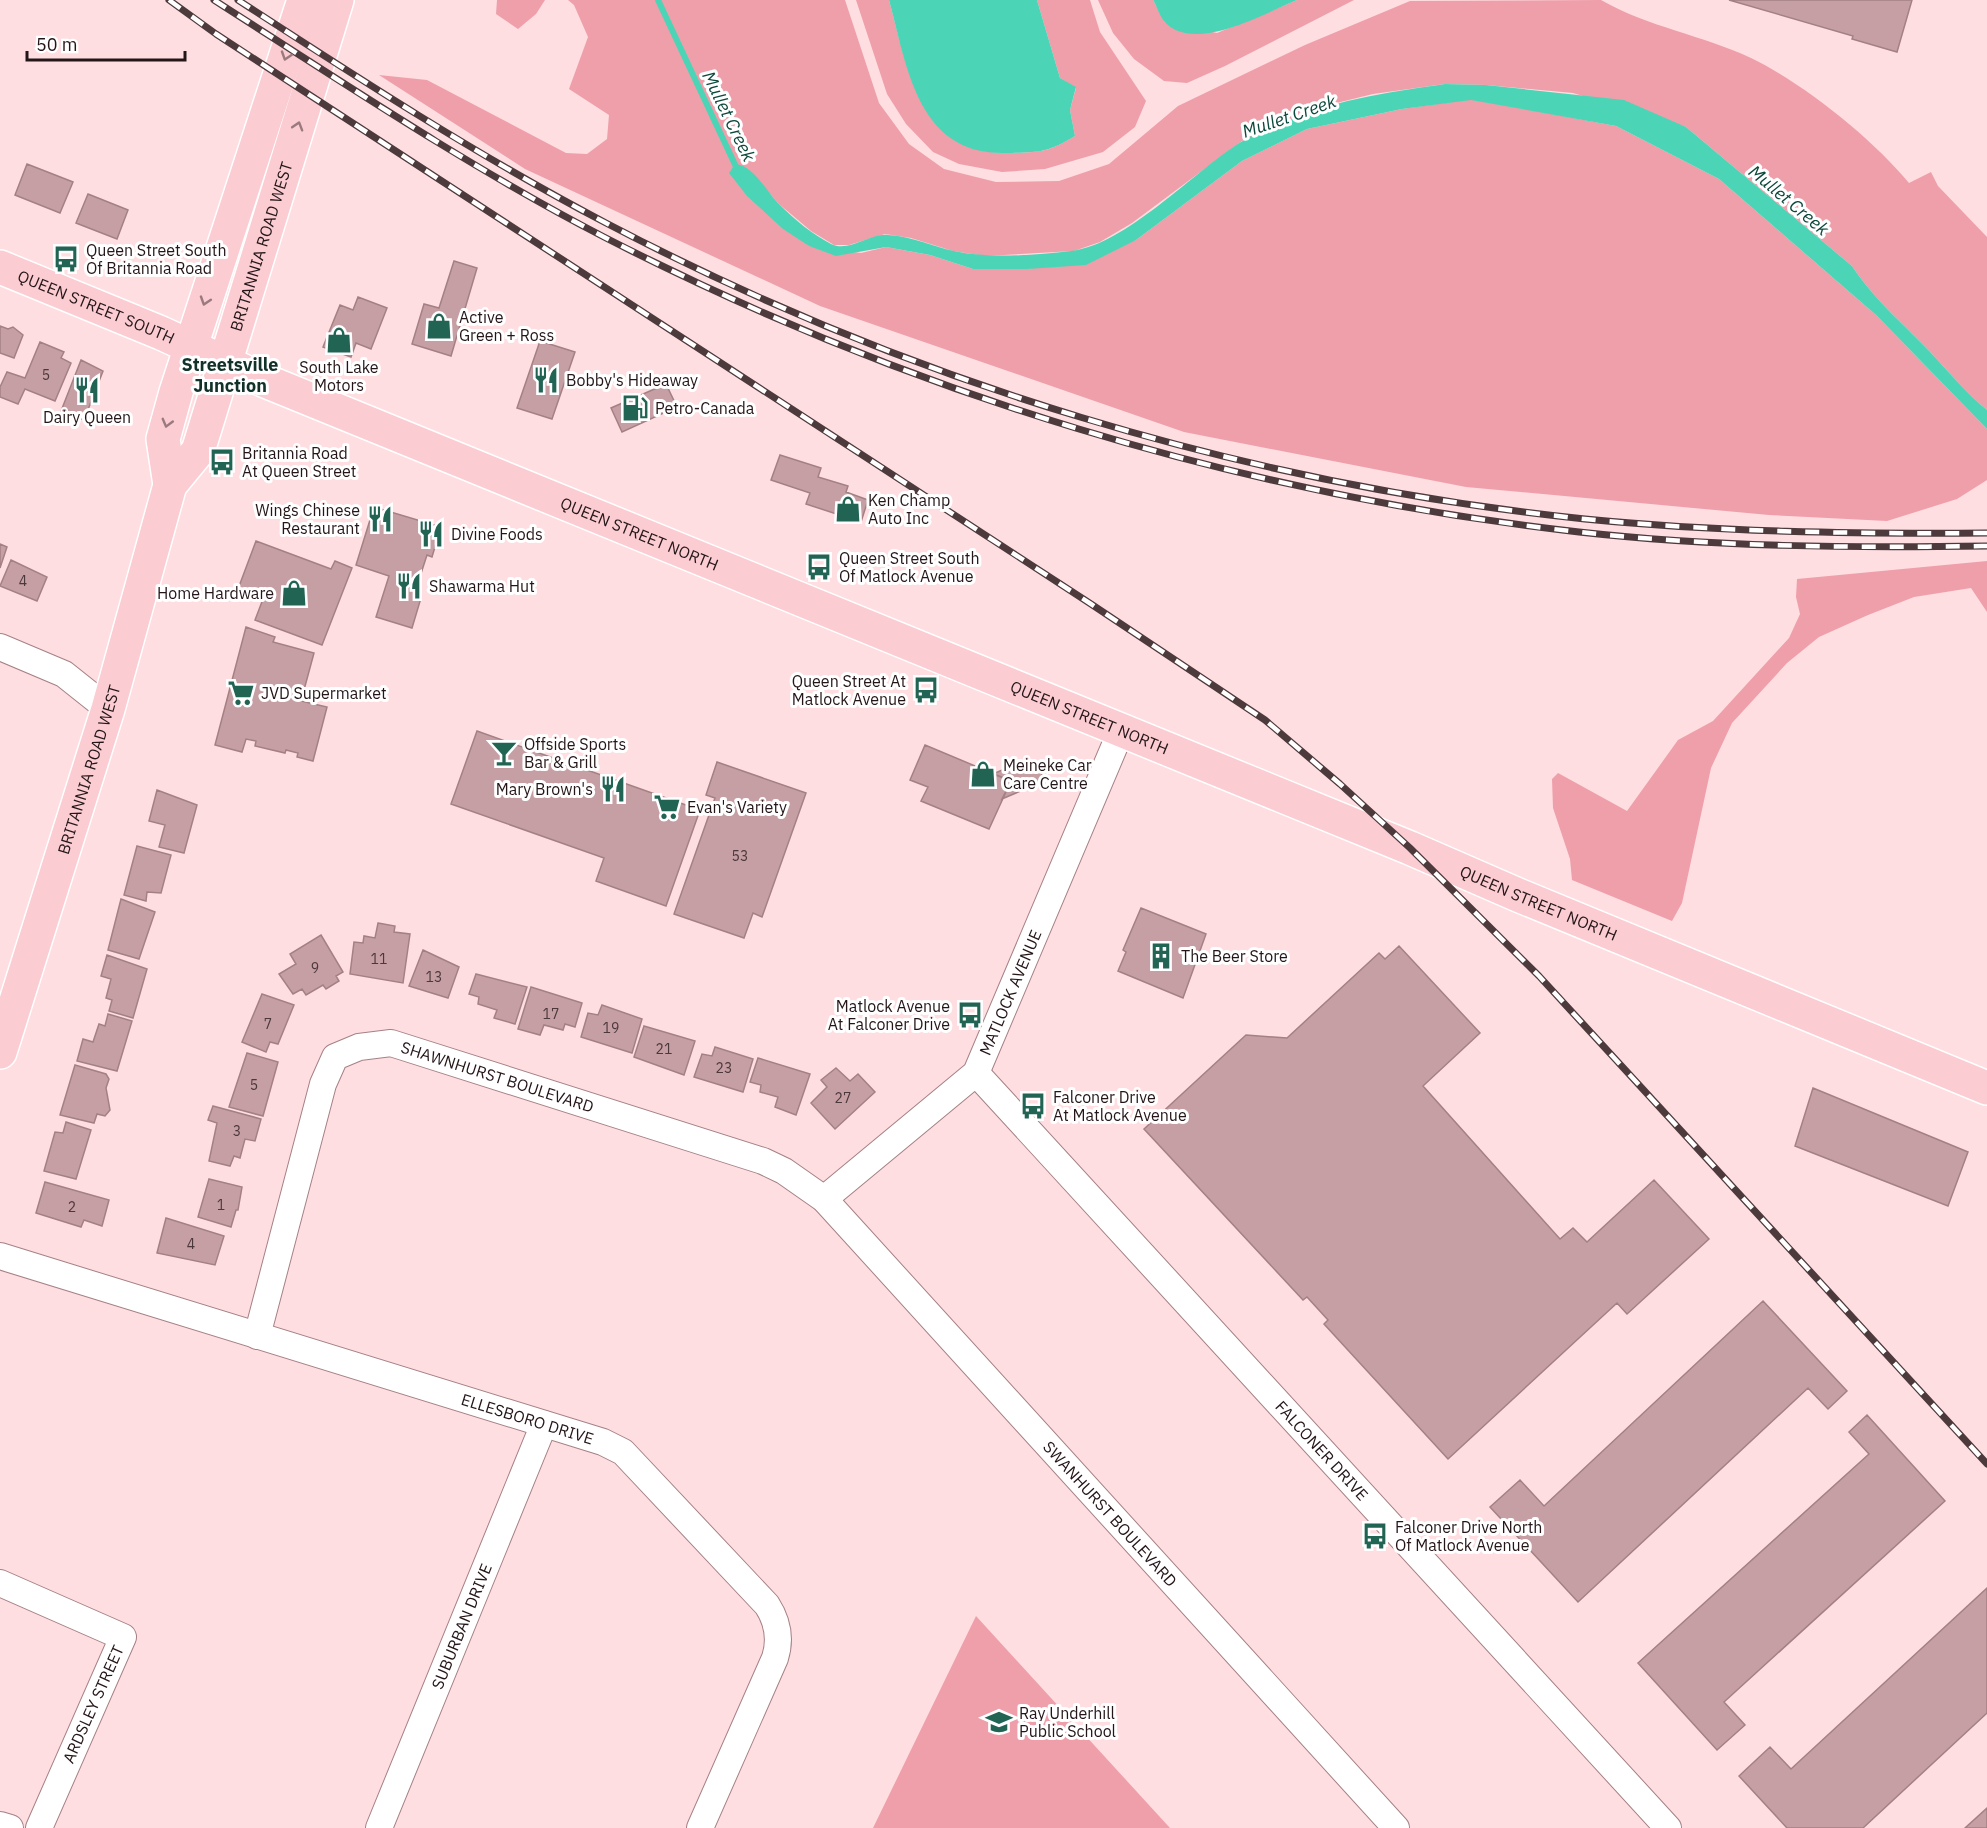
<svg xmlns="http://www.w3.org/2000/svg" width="1987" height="1828" font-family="'IBM Plex Sans',sans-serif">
	<rect width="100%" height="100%" fill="#fedee1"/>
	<path fill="#ef9faa" d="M497,0H545L536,14L518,29L496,14Z
		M568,0H845L879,103L909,144L944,169L996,182L1059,181L1109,164L1178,106L1305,45L1410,1L1601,0C1648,27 1702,35 1751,58C1803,83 1873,139 1909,183L1931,172L1938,186L1987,237V410C1966,393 1950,373 1932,354C1903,323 1876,302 1852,266L1686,127L1573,93L1486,85L1445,84L1373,94L1312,109L1242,141L1132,223L1100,242L1074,251L985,256L953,251L911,238L885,234L849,245H834L811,231L779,204L746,167L809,246L861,253L886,247L930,255L973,269H1028L1136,240L1242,161L1307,129L1402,109L1471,99L1616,126L1719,179L1876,315L1987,429V480L1957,499L1887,521L1769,515L1466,487L1184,432L820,306L525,169L379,75L427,80L566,153L587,154L607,139L609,115L569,89L588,37L574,5Z
		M856,0H889C908,69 919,155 1010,153C1042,152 1046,153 1075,136L1070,110L1076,88L1060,78L1037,0H1090L1100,32L1146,101L1135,127L1103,152L1045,169L1002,172L959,164L933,152L906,124L887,94Z
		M1098,0H1153L1165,22L1217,33L1297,0H1354L1225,66L1187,83L1164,81L1134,59L1113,33Z
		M1987,561V612L1971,588L1914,597L1868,615L1819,637L1787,663L1732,723L1711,768L1682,903L1672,921L1572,880L1570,859L1553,808L1552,779L1558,773L1627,811L1678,740L1713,721L1789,638L1800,614L1796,597L1797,579Z
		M976,1616L1170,1828H873Z"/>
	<path fill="#4bd5b6" d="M889,0H1037L1060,78L1076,87L1070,110L1075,136C1045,154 1039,152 1005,153C917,155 907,66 889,0Z
		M1153,0H1297C1265,13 1192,55 1164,21C1159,15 1157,6 1153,0Z
		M1445,84L1486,85L1624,100L1686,127L1852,266C1876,302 1903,323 1932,354C1950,373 1966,393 1987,410V429L1876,315L1719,179L1616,126L1471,100L1402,109L1307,129L1242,161L1136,240L1086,265L1028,269H973L930,255L886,247L836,256L809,246L783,229L747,196L729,173L735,164C754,165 767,193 780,205C795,220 812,234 831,244C849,253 870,233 888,235C911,236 931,246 954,251C991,259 1033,255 1071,251C1126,245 1194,171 1241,142C1251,135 1263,131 1274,126C1332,100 1383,93 1445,84Z"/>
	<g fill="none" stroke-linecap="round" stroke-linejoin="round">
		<path stroke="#4bd5b6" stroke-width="6" d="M658,0L738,171"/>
	</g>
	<path fill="#c59fa4" stroke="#a48084" stroke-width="1.5" d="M1729,0H1912L1897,52L1852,39L1853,36Z
		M27,164L73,182L60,213L15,195Z
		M88,194L128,210L117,239L76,223Z
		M454,261L477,268L451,356L412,344L424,304L439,308Z
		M358,297L387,308L371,349L356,343L351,357L323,347L340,305L353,310Z
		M0,326L8,329L13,327L23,335L14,358L0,353Z
		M540,341L575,352L552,419L517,408Z
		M40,342L64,352L61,358L71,363L55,401L25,389L18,404L0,397V387L7,372L25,378Z
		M81,360L103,371L84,420L61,411Z
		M666,384L677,407L622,432L611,408Z
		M780,455L821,468L818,477L848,486L846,492L868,500L861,522L806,504L810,493L771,480Z
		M374,507L441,527L432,557L427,555L414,595L421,598L412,628L376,617L389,576L356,565Z
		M256,541L331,569L335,561L352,568L322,645L255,620L263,599L238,589Z
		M0,544L7,547L0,568Z
		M11,560L47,577L37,601L0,586Z
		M246,627L275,637L273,642L314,653L301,701L327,707L313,761L297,757L298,753L286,750L285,753L255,746L256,741L246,739L242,752L215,745Z
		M477,731L700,810L666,906L596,881L604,858L451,804Z
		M925,745L1011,781L989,829L921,801L928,787L910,780Z
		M1025,760L1038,765L1042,775L1037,784L1002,799L1011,781L993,774Z
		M717,762L806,793L762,917L753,913L744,938L674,914L715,798L706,795Z
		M157,790L197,805L184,853L159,847L165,825L149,821Z
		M137,846L171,855L161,893L147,892L146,901L124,895Z
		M121,899L155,912L139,959L108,950Z
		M1141,908L1206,934L1183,998L1118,971L1126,952L1123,950Z
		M378,923L395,926L394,932L410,934L403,983L350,974L354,942L363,943L364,936L375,938Z
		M321,935L343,972L336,976L339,981L326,989L323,985L306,995L302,989L293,994L279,974L296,964L290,954Z
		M1399,946L1480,1033L1423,1086L1560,1239L1573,1228L1587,1242L1654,1180L1709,1239L1627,1314L1617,1303L1448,1459L1324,1324L1328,1320L1307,1297L1303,1300L1144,1129L1246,1035L1287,1038L1379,953L1385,959Z
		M423,950L459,967L448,998L409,986Z
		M107,955L147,969L133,1018L109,1011L112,1000L106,998L111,979L101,976Z
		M476,974L527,987L515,1024L494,1018L497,1010L478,1004L479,997L469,994Z
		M531,987L582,1003L575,1027L565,1024L563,1030L544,1025L540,1035L518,1029Z
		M262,994L294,1005L278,1044L270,1042L266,1052L242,1042Z
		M602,1005L642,1019L632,1053L581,1037L588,1013L598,1015Z
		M108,1014L132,1021L117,1071L77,1061L83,1039L93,1042L99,1024L105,1026Z
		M644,1026L695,1041L684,1075L634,1057Z
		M715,1047L753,1059L743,1092L694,1077L702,1054L712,1056Z
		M247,1053L278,1062L263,1116L229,1107Z
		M758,1058L810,1074L796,1115L775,1107L778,1097L760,1092L761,1085L750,1082Z
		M75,1065L106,1074L109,1079L106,1088L110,1110L105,1116L97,1114L94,1123L60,1115Z
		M836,1068L850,1081L858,1074L875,1092L835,1129L811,1103L827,1087L821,1080Z
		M1813,1088L1968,1152L1948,1206L1795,1146Z
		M213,1106L261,1119L255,1141L245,1139L240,1158L234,1156L230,1166L209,1161L217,1123L208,1120Z
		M66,1122L91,1130L76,1179L44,1171L55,1132L63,1133Z
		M209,1179L242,1187L238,1210H236L231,1227L198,1217Z
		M45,1182L109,1200L102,1226L84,1220L81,1227L36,1213Z
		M166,1218L224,1236L215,1265L157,1253Z
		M1763,1301L1847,1391L1828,1409L1808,1388L1578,1602L1490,1507L1520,1480L1544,1506Z
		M1867,1415L1945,1501L1724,1702L1745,1725L1717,1750L1638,1663L1869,1454L1849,1432Z
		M1987,1588V1713L1863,1828H1787L1739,1776L1770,1747L1791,1769Z
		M1987,1808V1828H1965Z"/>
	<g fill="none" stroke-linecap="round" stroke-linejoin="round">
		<g stroke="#a58185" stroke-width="28">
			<g id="minor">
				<path d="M0,647L64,674L108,709"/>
				<path id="s1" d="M976,1073L1668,1828"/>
				<path id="s2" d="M824,1199L976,1073L1121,731"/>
				<path id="s3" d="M0,1256L603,1442L623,1452L767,1605C778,1622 781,1639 775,1658L700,1828"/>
				<path id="s4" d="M257,1336L323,1084L335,1057L359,1047L391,1043L763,1161L784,1171L824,1199L1396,1828"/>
				<path d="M0,1583L123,1637L39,1828"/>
				<path d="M0,1825L10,1828"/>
				<path id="s5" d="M379,1828L544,1424"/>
			</g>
		</g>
		<g stroke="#fff" stroke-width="36">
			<g id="major">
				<path id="s6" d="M0,267L161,333L263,380L1410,848L1518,895L1987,1088"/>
				<path id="s7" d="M170,485L198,451L337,0"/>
				<path id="s8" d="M0,1052L108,709L170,485L163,439L176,392L304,0"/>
			</g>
		</g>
		<use href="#minor" stroke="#fff" stroke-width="26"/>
		<use href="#major" stroke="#fbccd2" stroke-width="33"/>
		<g stroke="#4c3a3c" stroke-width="7">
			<path id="rail" d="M169,0L216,34L1091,604L1265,720L1340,784L1410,848L1539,976L1987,1464
				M214,0C342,82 469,167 604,237C908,393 1239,494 1579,532C1715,547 1851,548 1987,546
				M238,0C358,78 478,156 606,223C909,382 1245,484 1585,519C1719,532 1853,534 1987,533"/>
		</g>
		<use href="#rail" stroke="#fff" stroke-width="4.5" stroke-dasharray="14" stroke-linecap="butt"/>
	</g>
	<defs><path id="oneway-chevron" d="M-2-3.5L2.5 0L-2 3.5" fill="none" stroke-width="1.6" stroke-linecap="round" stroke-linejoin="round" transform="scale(1.5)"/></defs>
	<g stroke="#9a7a7e">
		<use href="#oneway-chevron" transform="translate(286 56) rotate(108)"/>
		<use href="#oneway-chevron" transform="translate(298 126) rotate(-73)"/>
		<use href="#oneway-chevron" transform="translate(205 301) rotate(108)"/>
		<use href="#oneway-chevron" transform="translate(167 423) rotate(105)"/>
	</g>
	<defs>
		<g id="bus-bare" transform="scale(2.07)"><path d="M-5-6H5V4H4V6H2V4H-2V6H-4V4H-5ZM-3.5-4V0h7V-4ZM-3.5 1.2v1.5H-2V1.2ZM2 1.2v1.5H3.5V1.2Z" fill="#216454" stroke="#fff" stroke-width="2.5" paint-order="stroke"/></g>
		<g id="shop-bare" transform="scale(2.07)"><path d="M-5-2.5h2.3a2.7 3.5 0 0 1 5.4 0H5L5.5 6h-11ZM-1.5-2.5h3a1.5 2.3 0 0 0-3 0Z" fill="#216454" stroke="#fff" stroke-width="2.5" paint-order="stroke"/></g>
		<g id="restaurant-bare" transform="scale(2.07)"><path d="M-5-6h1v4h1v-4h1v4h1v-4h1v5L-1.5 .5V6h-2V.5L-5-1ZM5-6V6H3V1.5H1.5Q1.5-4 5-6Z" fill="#216454" stroke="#fff" stroke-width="2.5" paint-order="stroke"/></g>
		<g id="fuel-bare" transform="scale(2.07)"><path d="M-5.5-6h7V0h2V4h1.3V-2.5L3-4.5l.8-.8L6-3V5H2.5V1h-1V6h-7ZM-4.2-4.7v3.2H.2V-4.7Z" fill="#216454" stroke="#fff" stroke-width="2.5" paint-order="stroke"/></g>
		<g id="supermarket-bare" transform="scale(2.07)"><path d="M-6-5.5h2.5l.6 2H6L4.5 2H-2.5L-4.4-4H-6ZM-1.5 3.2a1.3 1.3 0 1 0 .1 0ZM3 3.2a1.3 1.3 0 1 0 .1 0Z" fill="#216454" stroke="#fff" stroke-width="2.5" paint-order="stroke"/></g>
		<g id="bar-bare" transform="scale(2.07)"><path d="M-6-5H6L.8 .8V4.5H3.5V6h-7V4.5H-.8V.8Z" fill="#216454" stroke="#fff" stroke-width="2.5" paint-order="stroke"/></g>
		<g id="building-bare" transform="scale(2.07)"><path d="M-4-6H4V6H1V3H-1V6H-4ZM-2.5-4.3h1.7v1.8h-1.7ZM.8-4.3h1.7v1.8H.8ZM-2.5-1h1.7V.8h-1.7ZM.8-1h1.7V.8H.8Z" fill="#216454" stroke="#fff" stroke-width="2.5" paint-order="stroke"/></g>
		<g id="school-bare" transform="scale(2.07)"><path d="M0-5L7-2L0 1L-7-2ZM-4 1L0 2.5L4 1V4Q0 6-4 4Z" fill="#216454" stroke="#fff" stroke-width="2.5" paint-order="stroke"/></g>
	</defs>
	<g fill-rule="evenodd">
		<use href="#bus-bare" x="66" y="259"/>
		<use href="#shop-bare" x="439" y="326"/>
		<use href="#shop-bare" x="339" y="340"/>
		<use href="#restaurant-bare" x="546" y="380"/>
		<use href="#restaurant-bare" x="87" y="390"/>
		<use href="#fuel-bare" x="635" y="408"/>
		<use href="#bus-bare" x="222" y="462"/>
		<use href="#shop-bare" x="848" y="509"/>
		<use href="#restaurant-bare" x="380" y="519"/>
		<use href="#restaurant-bare" x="431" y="534"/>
		<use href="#bus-bare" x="819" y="567"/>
		<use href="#restaurant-bare" x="409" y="586"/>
		<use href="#shop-bare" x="294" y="593"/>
		<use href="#bus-bare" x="926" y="690"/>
		<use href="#supermarket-bare" x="241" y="693"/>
		<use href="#bar-bare" x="504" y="753"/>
		<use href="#shop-bare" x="983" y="774"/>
		<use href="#restaurant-bare" x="613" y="789"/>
		<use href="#supermarket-bare" x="667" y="807"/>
		<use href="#building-bare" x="1161" y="956"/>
		<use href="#bus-bare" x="970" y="1015"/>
		<use href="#bus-bare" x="1033" y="1106"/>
		<use href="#bus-bare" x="1375" y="1536"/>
		<use href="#school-bare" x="999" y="1722"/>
	</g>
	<g text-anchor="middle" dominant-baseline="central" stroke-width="6" stroke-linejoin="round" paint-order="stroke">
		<g font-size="14" fill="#4c383b">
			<text x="46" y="375">5</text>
			<text x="23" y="581">4</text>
			<text x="740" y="856">53</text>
			<text x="379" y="959">11</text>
			<text x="315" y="968">9</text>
			<text x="434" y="977">13</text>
			<text x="551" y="1014">17</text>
			<text x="268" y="1024">7</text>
			<text x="611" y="1028">19</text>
			<text x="664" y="1049">21</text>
			<text x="724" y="1068">23</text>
			<text x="254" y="1085">5</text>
			<text x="843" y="1098">27</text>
			<text x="237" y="1131">3</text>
			<text x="221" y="1205">1</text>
			<text x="72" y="1207">2</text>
			<text x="191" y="1244">4</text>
		</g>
		<g font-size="16" fill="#241618" stroke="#fff">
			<text stroke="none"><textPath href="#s7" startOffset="258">BRITANNIA ROAD WEST</textPath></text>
			<text stroke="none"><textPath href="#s6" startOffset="104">QUEEN STREET SOUTH</textPath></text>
			<text stroke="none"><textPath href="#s6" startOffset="693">QUEEN STREET NORTH</textPath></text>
			<text stroke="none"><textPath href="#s6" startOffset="1179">QUEEN STREET NORTH</textPath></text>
			<text stroke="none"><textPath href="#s8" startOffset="296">BRITANNIA ROAD WEST</textPath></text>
			<text stroke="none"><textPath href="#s6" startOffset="1665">QUEEN STREET NORTH</textPath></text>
			<text stroke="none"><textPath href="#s2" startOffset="285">MATLOCK AVENUE</textPath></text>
			<text stroke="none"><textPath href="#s4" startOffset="460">SHAWNHURST BOULEVARD</textPath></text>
			<text stroke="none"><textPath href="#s3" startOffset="552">ELLESBORO DRIVE</textPath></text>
			<text stroke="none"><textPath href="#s1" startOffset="512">FALCONER DRIVE</textPath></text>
			<text stroke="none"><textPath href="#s4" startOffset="1236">SWANHURST BOULEVARD</textPath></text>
			<text stroke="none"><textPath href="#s5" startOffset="218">SUBURBAN DRIVE</textPath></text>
			<text transform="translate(93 1704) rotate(-66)">ARDSLEY STREET</text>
		</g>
		<g font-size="16" fill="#241618" stroke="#fff" text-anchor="start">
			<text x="86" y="250">Queen Street South<tspan x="86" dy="18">Of Britannia Road</tspan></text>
			<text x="459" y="317">Active<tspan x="459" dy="18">Green + Ross</tspan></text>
			<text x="339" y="367" text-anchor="middle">South Lake<tspan x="339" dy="18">Motors</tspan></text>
			<text x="566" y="380">Bobby's Hideaway</text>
			<text x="655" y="408">Petro-Canada</text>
			<text x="87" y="417" text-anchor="middle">Dairy Queen</text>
			<text x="242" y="453">Britannia Road<tspan x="242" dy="18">At Queen Street</tspan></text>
			<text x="868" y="500">Ken Champ<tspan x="868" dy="18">Auto Inc</tspan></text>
			<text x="360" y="510" text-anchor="end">Wings Chinese<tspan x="360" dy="18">Restaurant</tspan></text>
			<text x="451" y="534">Divine Foods</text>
			<text x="839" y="558">Queen Street South<tspan x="839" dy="18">Of Matlock Avenue</tspan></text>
			<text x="429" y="586">Shawarma Hut</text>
			<text x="274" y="593" text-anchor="end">Home Hardware</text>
			<text x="906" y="681" text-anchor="end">Queen Street At<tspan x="906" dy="18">Matlock Avenue</tspan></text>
			<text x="261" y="693">JVD Supermarket</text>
			<text x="524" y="744">Offside Sports<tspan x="524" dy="18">Bar &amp; Grill</tspan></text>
			<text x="1003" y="765">Meineke Car<tspan x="1003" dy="18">Care Centre</tspan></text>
			<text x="593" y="789" text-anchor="end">Mary Brown's</text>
			<text x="687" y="807">Evan's Variety</text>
			<text x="1181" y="956">The Beer Store</text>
			<text x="950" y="1006" text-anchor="end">Matlock Avenue<tspan x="950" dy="18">At Falconer Drive</tspan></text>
			<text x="1053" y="1097">Falconer Drive<tspan x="1053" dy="18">At Matlock Avenue</tspan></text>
			<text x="1395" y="1527">Falconer Drive North<tspan x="1395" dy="18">Of Matlock Avenue</tspan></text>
			<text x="1019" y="1713">Ray Underhill<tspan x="1019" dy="18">Public School</tspan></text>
		</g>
		<g font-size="18" font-style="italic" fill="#0c483b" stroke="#fff">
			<text transform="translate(729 116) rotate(64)">Mullet Creek</text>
			<text transform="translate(1289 116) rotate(-19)">Mullet Creek</text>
			<text transform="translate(1789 200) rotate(40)">Mullet Creek</text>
		</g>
		<g font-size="18" font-weight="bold" fill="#113129" stroke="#fff">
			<text x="230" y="364">Streetsville<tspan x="230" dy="21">Junction</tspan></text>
		</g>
	</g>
	<path d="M27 51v9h158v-9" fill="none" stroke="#241618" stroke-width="3"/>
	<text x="36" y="51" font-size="18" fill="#241618" stroke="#ffffff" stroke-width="4.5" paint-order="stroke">50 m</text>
</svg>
